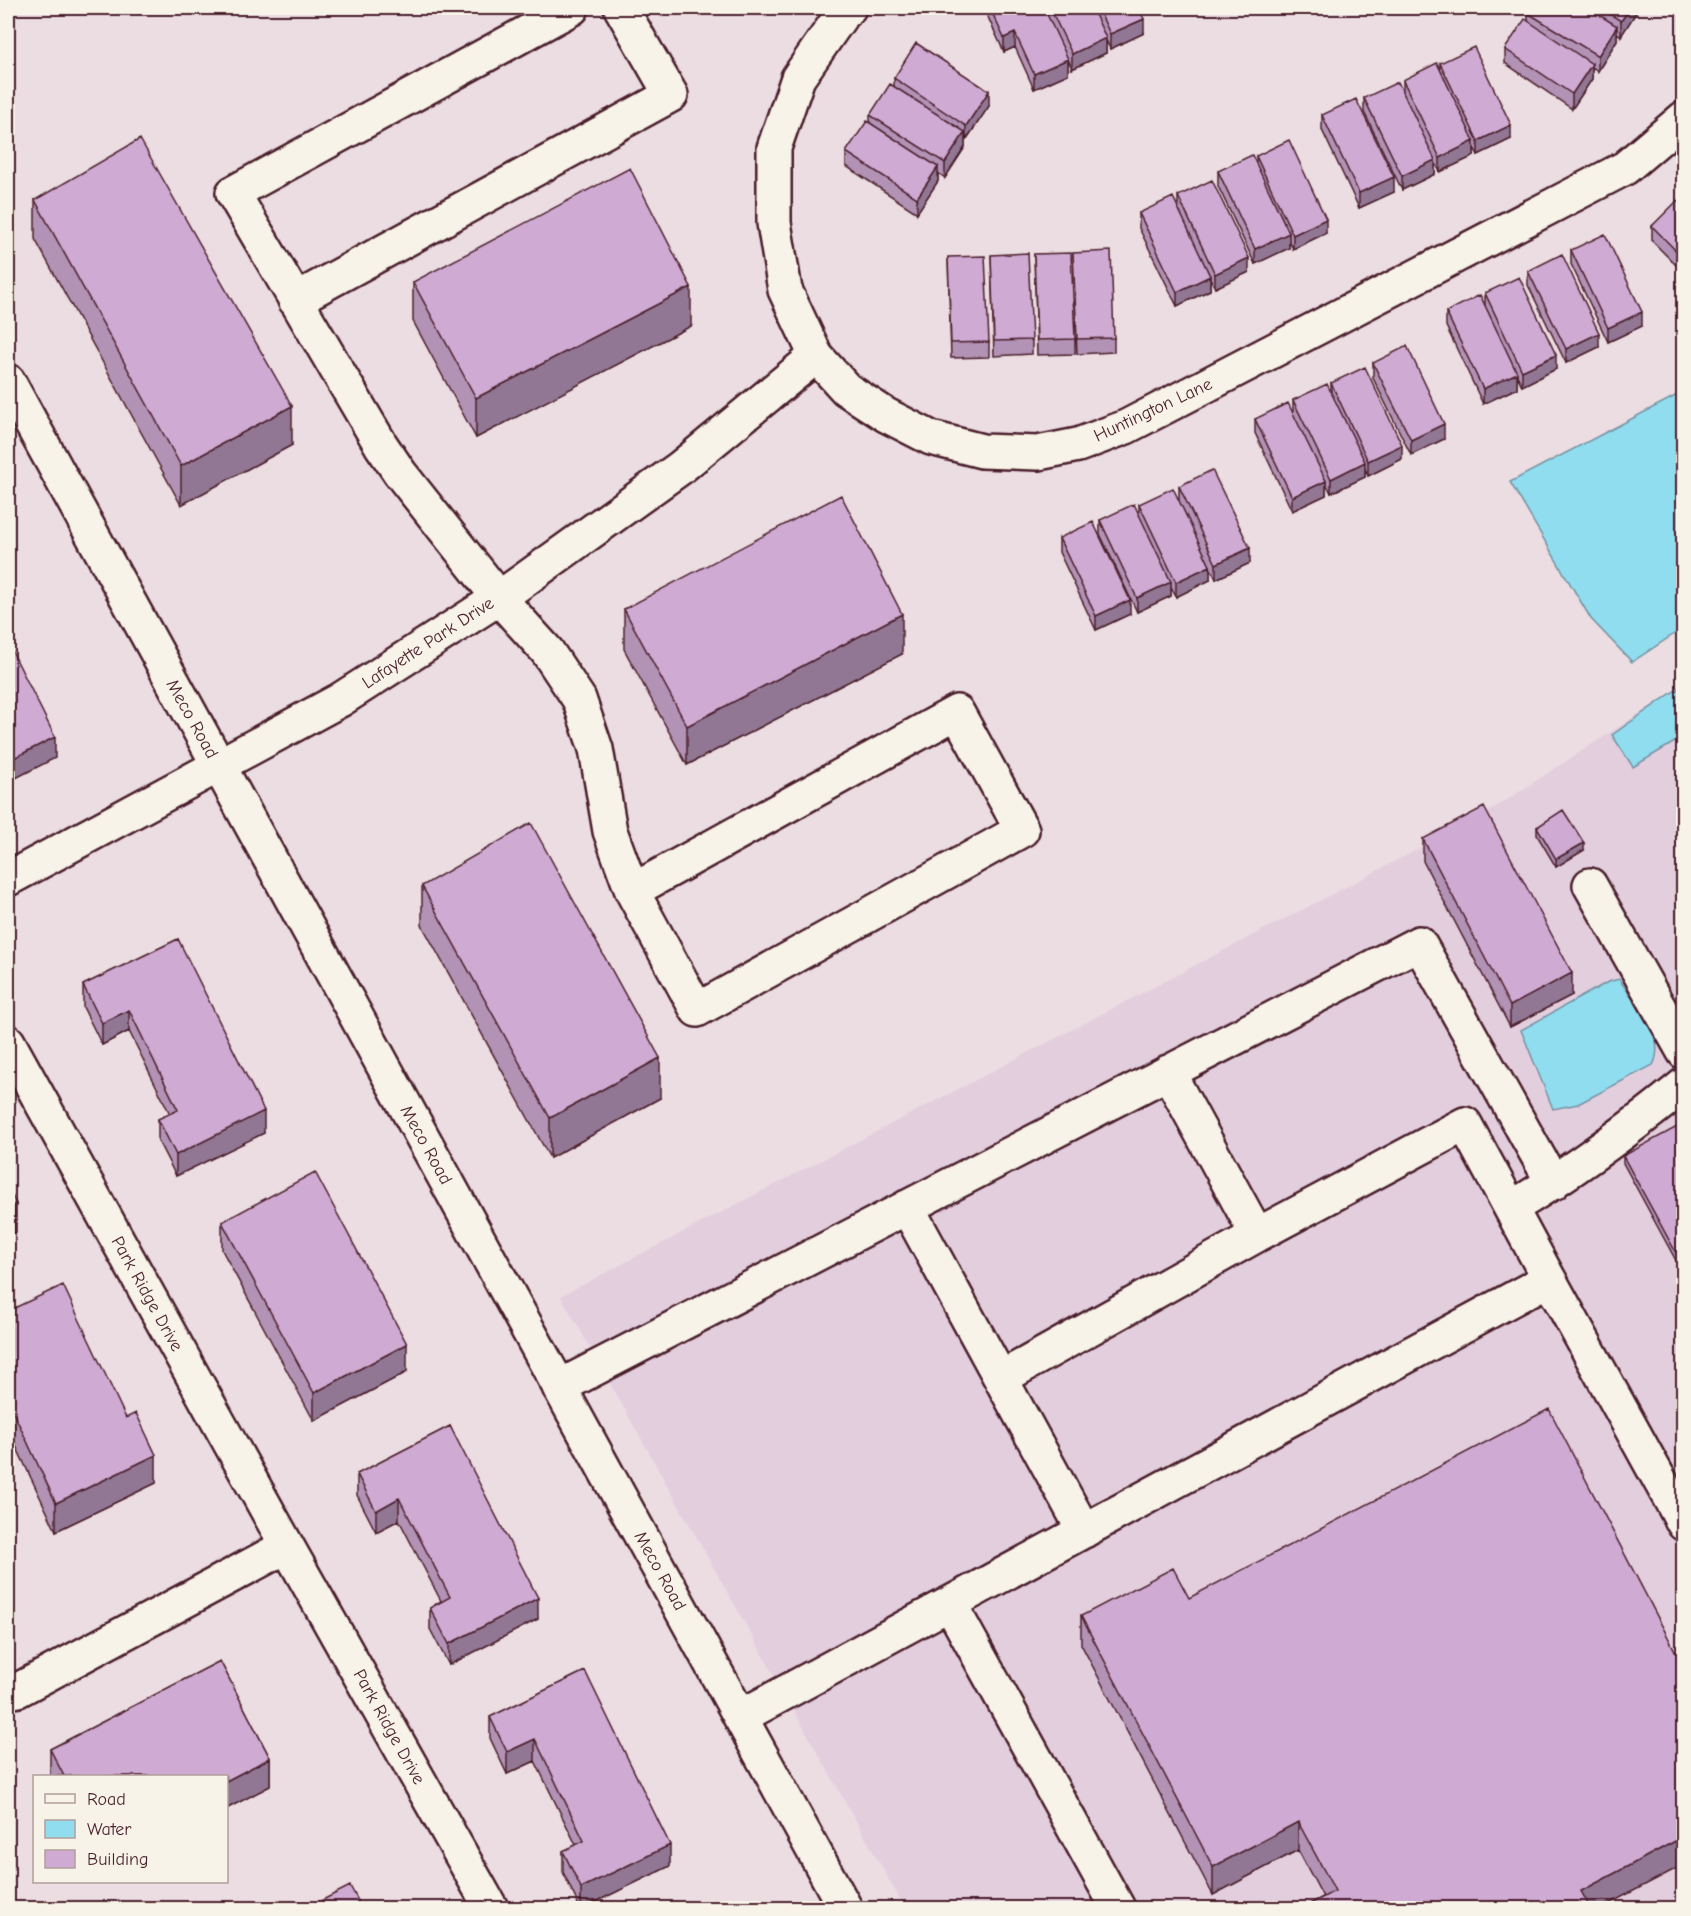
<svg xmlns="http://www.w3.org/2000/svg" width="1691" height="1916" font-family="'Comic Neue',sans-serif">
	<rect width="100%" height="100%" fill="#ebdde2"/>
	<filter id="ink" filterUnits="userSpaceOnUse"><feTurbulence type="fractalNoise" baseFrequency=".0167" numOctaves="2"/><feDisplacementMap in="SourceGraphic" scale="12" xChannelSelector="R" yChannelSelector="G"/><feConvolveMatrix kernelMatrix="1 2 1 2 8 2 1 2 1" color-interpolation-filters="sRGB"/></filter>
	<g filter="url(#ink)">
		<path fill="#e3cede" d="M1683,685V1908H905L561,1296L1482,816Z"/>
		<path fill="#90ddef" stroke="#7491a1" stroke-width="1.5" d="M1683,392V628L1632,662L1591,619L1510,482Z
			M1683,685V737L1633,767L1612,735Z
			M1619,979C1635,1003 1668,1035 1653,1065L1578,1104L1553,1109L1521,1030L1608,982Z"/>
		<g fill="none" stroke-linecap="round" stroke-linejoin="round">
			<g stroke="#4a1f2b" stroke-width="38">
				<path id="minor" d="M572,8L233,193L381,445L400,473L499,598L547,651L579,699L596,749L610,831L632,891
					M849,8L843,13L798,78L774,148V223L785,290L816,356L846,389L886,415L931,438L982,451L1038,453L1078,445L1126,427L1625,168L1684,118
					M295,300L671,95L621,8
					M8,381L845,1908
					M957,712L1022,830L697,1010L632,891Z
					M8,879L340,700L499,598L680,468L816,356
					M1590,885L1684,1052
					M8,1042L287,1546L491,1908
					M907,1207L1084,1531
					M1511,1208C1572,1172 1629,1130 1684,1085
					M1257,1235L1465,1124L1549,1279
					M1001,1378L1257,1235L1168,1072
					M559,1387L1419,943L1553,1183
					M950,1604L1118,1908
					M8,1692L18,1690L287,1546
					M740,1717L1549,1279L1684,1524"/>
			</g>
			<use href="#minor" stroke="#f7f3e8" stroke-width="33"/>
		</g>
		<path fill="#b292b5" stroke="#4a1f2b" stroke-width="1.5" d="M987,8H1139L1144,33L1110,49L1106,40V53L1072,69L1068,59V74L1034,89L1015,47L1004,52L987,15Z
			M1532,8H1639L1621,36L1617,33V40L1598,71L1592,67V79L1572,109L1505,63V49L1528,21V13Z
			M1440,63L1511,139L1478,155L1474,148V156L1440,172L1435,162V174L1402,190L1364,112V98L1403,92V80L1440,71Z
			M894,78L989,106L966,140L965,139V147L945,178L938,173V181L917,213L846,166V152L870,122V115L894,86Z
			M1322,115L1394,192L1359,208L1322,130Z
			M1256,156L1326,233L1293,249L1289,241V248L1255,264L1218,186V171L1256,163Z
			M1178,196L1249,272L1215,288L1210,278V290L1177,306L1139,228V213L1178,208Z
			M35,200L292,445L181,505L35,239Z
			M1683,205V272L1652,241V226Z
			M1571,250L1642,326L1608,342L1571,264Z
			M1073,253L1114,338V352L1077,354Z
			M1034,254L1075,339V354L1037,355Z
			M991,255L1032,340V354L994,356Z
			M948,257L989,342V357L951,358Z
			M1528,271L1599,347L1566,363L1528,285Z
			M413,282L691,326L476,438L413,321Z
			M1485,293L1556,369L1522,386L1517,375V388L1483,404L1446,326V312L1485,306Z
			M1373,363L1444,439L1411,455L1373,378Z
			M1331,383L1402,459L1368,476L1365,468V477L1331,493L1326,483V495L1292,511L1255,433V419L1293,413V400L1331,391Z
			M1179,486L1250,563L1216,579L1210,567V580L1176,597L1171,587V596L1137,612L1100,534V520L1139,514V504L1179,500Z
			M1059,538L1130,614L1096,630L1059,552Z
			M624,609L902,654L687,765L624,649Z
			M1537,827L1584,850L1556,867L1537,835Z
			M1423,839L1572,995L1510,1027L1423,861Z
			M422,886L660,1098L550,1158L422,925Z
			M178,939L264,1133L176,1176L158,1141V1119L170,1114L129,1031L102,1045L83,1007V985Z
			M1683,1139L1679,1266L1623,1163V1156Z
			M222,1222L407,1372L314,1421L222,1250Z
			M8,1311L156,1483L56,1531L8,1429Z
			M450,1426L538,1619L449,1665L430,1629V1608L441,1601L399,1520L376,1532L357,1495V1474Z
			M1189,1598L1601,1908H1310V1904L1323,1897L1298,1850L1213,1895L1081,1644V1616Z
			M220,1661L270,1758V1786L226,1809V1776H50V1749Z
			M585,1671L670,1866L583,1908H580L563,1872V1851L576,1845L535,1761L507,1774L490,1738V1717Z"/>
		<path fill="#917794" stroke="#4a1f2b" stroke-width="1.5" d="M1178,8H1189L1178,12Z
			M1630,8H1639L1621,36V21Z
			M1144,19V33L1110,49V34Z
			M1617,26V40L1598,71V56Z
			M1015,33V47L1004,52V38Z
			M1106,38V53L1072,69V54Z
			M1068,59V74L1034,89V74Z
			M1592,64V79L1572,109V94Z
			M989,91V106L966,140V126Z
			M1511,125V139L1478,155V141Z
			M965,132V147L945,178V163Z
			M1474,141V156L1440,172V158Z
			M1435,160V174L1402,190V176Z
			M938,167V181L917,213V198Z
			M1394,177V192L1359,208V193Z
			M1326,219V233L1293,249V235Z
			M1289,233V248L1255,264V249Z
			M1249,258V272L1215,288V274Z
			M1210,276V290L1177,306V292Z
			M691,287V326L476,438V398Z
			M1642,312V326L1608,342V328Z
			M1599,333V347L1566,363V349Z
			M1556,355V369L1522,386V371Z
			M1517,373V388L1483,404V389Z
			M292,406V445L181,505V466Z
			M1444,424V439L1411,455V440Z
			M1402,445V459L1368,476V461Z
			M1365,462V477L1331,493V479Z
			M1326,481V495L1292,511V497Z
			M1250,548V563L1216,579V564Z
			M1210,566V580L1176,597V582Z
			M1171,582V596L1137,612V598Z
			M1130,600V614L1096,630V616Z
			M902,614V654L687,765V726Z
			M55,737V758L8,782V761Z
			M1584,843V850L1556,867V859Z
			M1572,973V995L1510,1027V1006Z
			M129,1010V1031L102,1045V1023Z
			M660,1058V1098L550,1158V1118Z
			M264,1111V1133L176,1176V1155Z
			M16,1204V1232L8,1236V1208Z
			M1683,1256V1263L1679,1266V1258Z
			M407,1344V1372L314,1421V1393Z
			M156,1455V1483L56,1531V1503Z
			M399,1498V1520L376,1532V1511Z
			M538,1598V1619L449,1665V1644Z
			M535,1739V1761L507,1774V1752Z
			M270,1758V1786L226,1809V1781Z
			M1298,1822V1850L1213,1895V1867Z
			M1683,1837V1865L1601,1908H1581V1891Z
			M670,1845V1866L583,1908H581V1888Z"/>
		<path fill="#cfaad3" stroke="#4a1f2b" stroke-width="1.5" d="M990,8H1044L1068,59L1034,74L1015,33L1004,38Z
			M1050,8H1092L1106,38L1072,54Z
			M1098,8H1139L1144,19L1110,34Z
			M1532,8H1588L1617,26L1598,56L1528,13Z
			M1600,8H1630L1621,21Z
			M1525,19L1592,64L1572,94L1505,49Z
			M916,43L989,91L966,126L894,78Z
			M1474,47L1511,125L1478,141L1440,63Z
			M1437,63L1474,141L1440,158L1403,80Z
			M1398,82L1435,160L1402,176L1364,98Z
			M890,84L965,132L945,163L870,115Z
			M1356,99L1394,177L1359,193L1322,115Z
			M867,121L938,167L917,198L846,152Z
			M140,139L292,406L181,466L35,200Z
			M1289,140L1326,219L1293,235L1256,156Z
			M1252,155L1289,233L1255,249L1218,171Z
			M630,168L691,287L476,398L413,282Z
			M1212,180L1249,258L1215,274L1178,196Z
			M1173,197L1210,276L1177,292L1139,213Z
			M1678,200L1683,205V258L1652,226Z
			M1605,234L1642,312L1608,328L1571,250Z
			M1111,251L1114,338L1077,339L1073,253Z
			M1028,253L1032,340L994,341L991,255Z
			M1071,253L1075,339L1037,340L1034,254Z
			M1562,254L1599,333L1566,349L1528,271Z
			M985,256L989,342L951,343L948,257Z
			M1519,277L1556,355L1522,371L1485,293Z
			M1480,295L1517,373L1483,389L1446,312Z
			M1407,346L1444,424L1411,440L1373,363Z
			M1365,367L1402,445L1368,461L1331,383Z
			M1327,384L1365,462L1331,479L1293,400Z
			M1288,403L1326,481L1292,497L1255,419Z
			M1212,470L1250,548L1216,564L1179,486Z
			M1173,488L1210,566L1176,582L1139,504Z
			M841,495L902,614L687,726L624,609Z
			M1134,504L1171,582L1137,598L1100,520Z
			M1093,522L1130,600L1096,616L1059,538Z
			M8,643L55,737L8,761Z
			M1484,807L1572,973L1510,1006L1423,839Z
			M1563,810L1584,843L1556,859L1537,827Z
			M531,823L660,1058L550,1118L422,886Z
			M178,939L264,1111L176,1155L158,1119L178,1110L129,1010L102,1023L83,985Z
			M1677,1127L1683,1139V1256L1679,1258L1623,1156Z
			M315,1172L407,1344L314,1393L222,1222Z
			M8,1187L16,1204L8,1208Z
			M63,1285L126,1418L136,1413L156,1455L56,1503L8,1401V1311Z
			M1549,1409L1683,1666V1837L1581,1891L1590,1908H1313L1310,1904L1335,1891L1298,1822L1213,1867L1081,1616L1173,1568L1189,1598Z
			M450,1426L538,1598L449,1644L430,1608L450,1597L399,1498L376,1511L357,1474Z
			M220,1661L270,1758L226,1781V1776H64L50,1749Z
			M585,1671L670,1845L581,1888L563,1851L584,1841L535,1739L507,1752L490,1717Z
			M350,1886L362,1908H307Z"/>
	</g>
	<g text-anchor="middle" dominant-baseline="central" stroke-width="4.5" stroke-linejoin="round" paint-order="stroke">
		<g font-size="18" fill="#4a1f2b" stroke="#f7f3e8">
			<text transform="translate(1153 410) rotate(-25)">Huntington Lane</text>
			<text transform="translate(428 643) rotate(-33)">Lafayette Park Drive</text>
			<text transform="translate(192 719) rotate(61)">Meco Road</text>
			<text transform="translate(426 1145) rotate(61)">Meco Road</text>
			<text transform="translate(147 1294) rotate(61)">Park Ridge Drive</text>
			<text transform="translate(660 1571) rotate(61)">Meco Road</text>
			<text transform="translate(389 1727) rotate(61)">Park Ridge Drive</text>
		</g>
	</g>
	<rect width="1691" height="1916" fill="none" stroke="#f7f3e8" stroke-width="30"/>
	<rect x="15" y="15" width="1661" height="1886" fill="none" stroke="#4a1f2b" stroke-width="2" filter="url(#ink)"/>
	<rect x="33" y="1775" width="195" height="108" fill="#f7f3e8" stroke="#b29e9c" stroke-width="1.5"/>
	<rect x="45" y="1794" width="30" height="9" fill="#f7f3e8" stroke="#b29e9c" stroke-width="1.5"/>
	<text x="87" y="1805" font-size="18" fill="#4a1f2b">Road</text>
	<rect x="45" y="1820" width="30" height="18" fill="#90ddef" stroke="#b29e9c" stroke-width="1.5"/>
	<text x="87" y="1835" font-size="18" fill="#4a1f2b">Water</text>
	<rect x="45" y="1850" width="30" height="18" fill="#cfaad3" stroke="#b29e9c" stroke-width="1.5"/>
	<text x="87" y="1865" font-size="18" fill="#4a1f2b">Building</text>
</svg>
